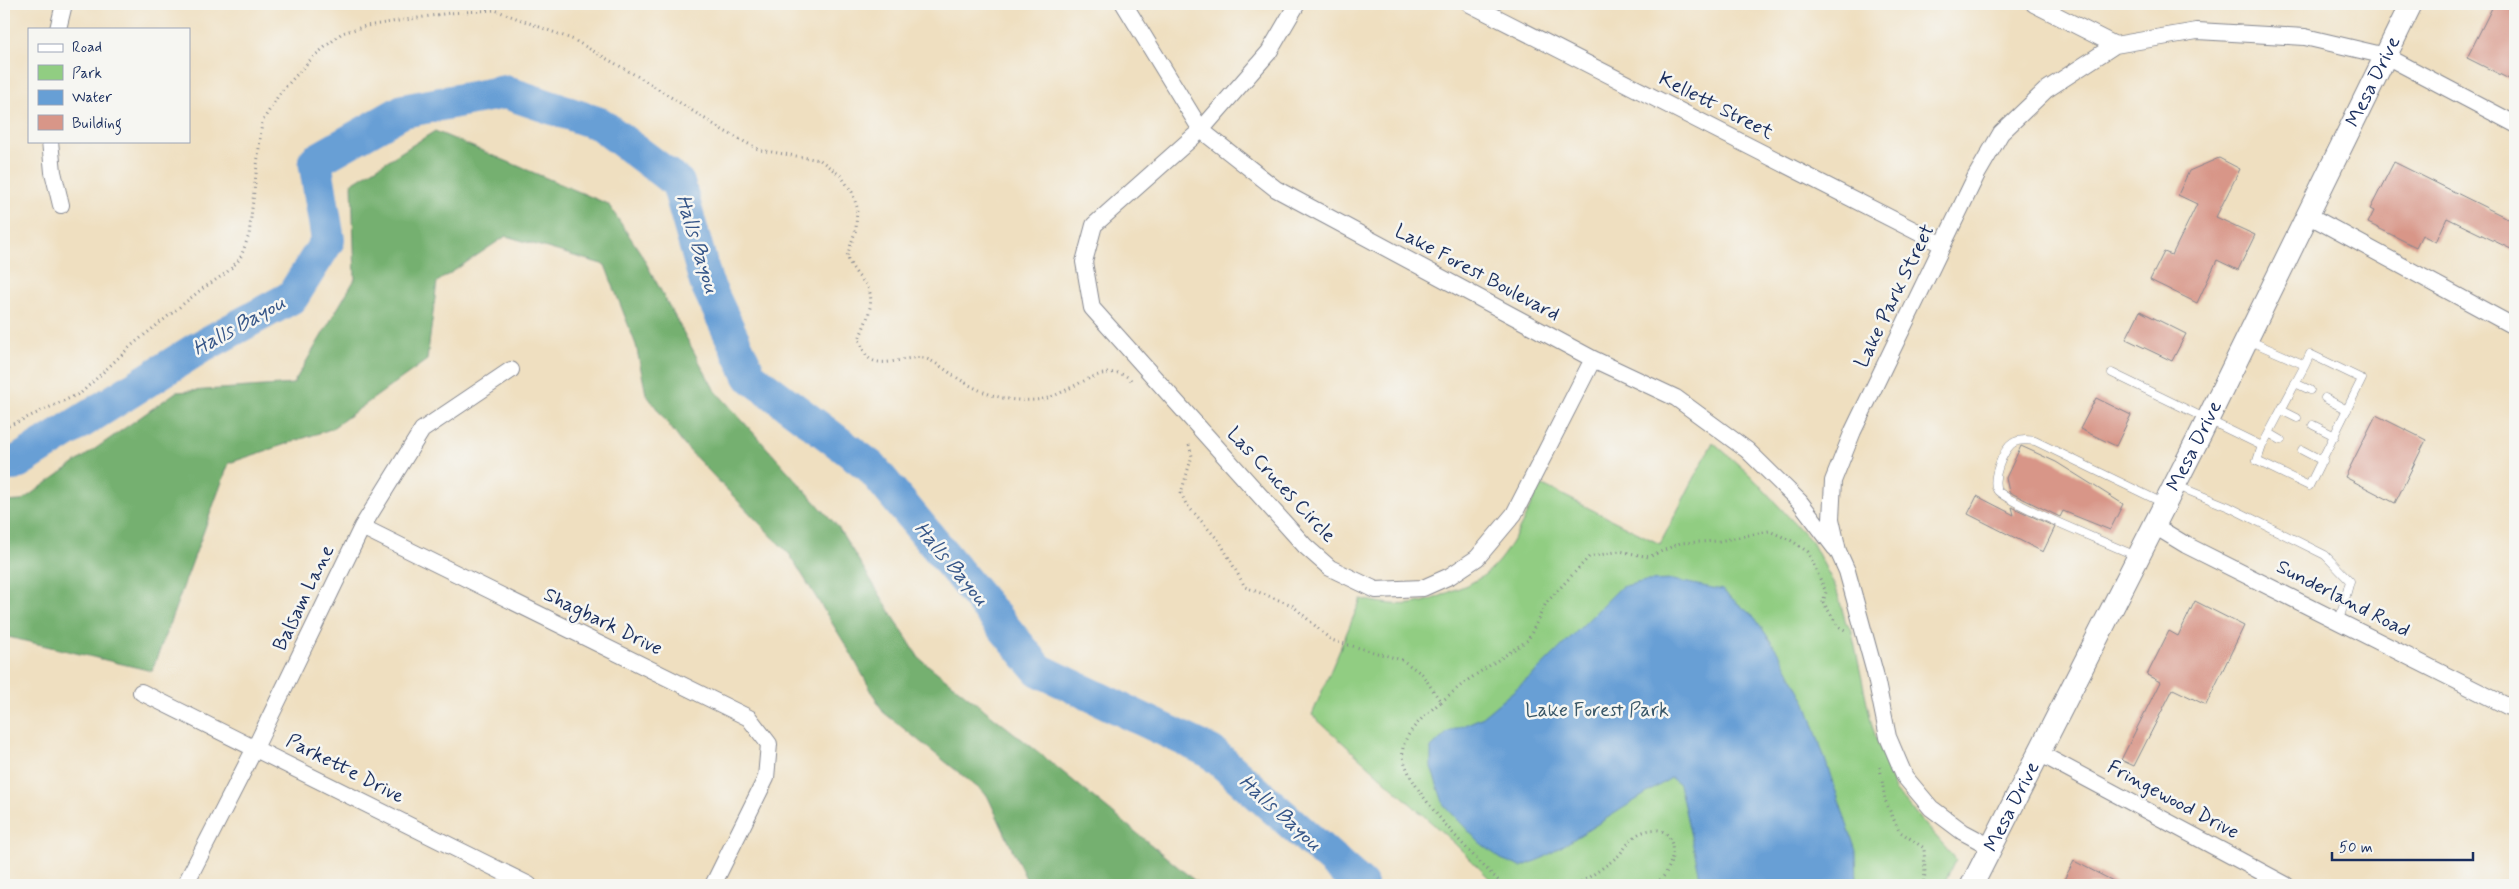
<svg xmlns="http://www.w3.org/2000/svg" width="2519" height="889" font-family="Mynerve,sans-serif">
	<rect width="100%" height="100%" fill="#f6f6f2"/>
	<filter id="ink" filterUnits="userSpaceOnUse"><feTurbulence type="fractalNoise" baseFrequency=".02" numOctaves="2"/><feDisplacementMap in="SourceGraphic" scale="10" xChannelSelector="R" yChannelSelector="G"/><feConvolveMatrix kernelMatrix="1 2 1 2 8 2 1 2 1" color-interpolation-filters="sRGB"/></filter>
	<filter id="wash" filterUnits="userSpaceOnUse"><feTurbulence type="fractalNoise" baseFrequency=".0096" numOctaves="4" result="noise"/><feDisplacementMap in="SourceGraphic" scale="20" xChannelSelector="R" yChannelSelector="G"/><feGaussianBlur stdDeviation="1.12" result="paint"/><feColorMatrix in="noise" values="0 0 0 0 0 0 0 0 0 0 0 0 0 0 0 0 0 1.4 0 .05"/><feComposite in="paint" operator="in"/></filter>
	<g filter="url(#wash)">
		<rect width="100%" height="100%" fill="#efdfc0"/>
		<path fill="#91cd82" stroke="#567e70" d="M1713,442L1750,475L1812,542L1836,588L1846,623L1851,628L1872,726L1895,790L1956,859L1943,885H1496L1453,842L1312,715L1361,599C1401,607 1416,608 1454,590C1462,587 1470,584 1478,579C1508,562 1526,514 1541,484L1660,544Z"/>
		<path fill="#74b070" stroke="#487067" d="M435,131L608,204L640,252L714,389L838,527L919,658L1042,755L1200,885H1029L987,795L883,712L850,652L790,555L683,444L646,394L636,345L605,265L506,236L437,282L427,360L331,429L229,463L152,671L4,636V502L21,501L176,392L293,384L355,279L352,183Z"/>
		<path fill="#679fd5" stroke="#41679a" d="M1673,580L1722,590L1755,618L1782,658L1806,703L1856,851L1857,885H1702L1679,784L1671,778L1545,857L1521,867L1501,859L1479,842L1444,805L1431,767V748L1448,732L1481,718L1536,672L1621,587L1645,581Z"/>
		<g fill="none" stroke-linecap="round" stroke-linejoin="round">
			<path stroke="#679fd5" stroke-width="34" d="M4,464H14L197,349L292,297L328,240L315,161L403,111L505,92L600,124L678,183L706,282L750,376L871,467L1039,670L1211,752L1361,885"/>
		</g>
		<g id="blocks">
			<path fill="#d89688" d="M2494,4H2515V82L2467,58Z
				M2219,158L2240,169L2216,217L2255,235L2238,270L2217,260L2197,303L2150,280L2164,252L2172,255L2197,204L2178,195L2189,171Z
				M2394,162L2515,222V251L2447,218L2436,242L2422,235L2416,247L2368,223L2374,211L2370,209Z
				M2140,311L2186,334L2172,361L2126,339Z
				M2096,398L2131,415L2116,446L2080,429Z
				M2376,415L2426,440L2395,503L2345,477Z
				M2021,446L2056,462L2123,504L2110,530L2063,511L2060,517L2009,492L2006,478Z
				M1977,496L2014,515L2012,507L2055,527L2043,552L1968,514Z
				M2195,601L2244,626L2206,705L2173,689L2134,766L2121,760L2160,682L2147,675L2169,631L2178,636Z
				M2074,861L2121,885H2061Z"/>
		</g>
	</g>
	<g filter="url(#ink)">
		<use href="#blocks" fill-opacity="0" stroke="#85878f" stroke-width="1"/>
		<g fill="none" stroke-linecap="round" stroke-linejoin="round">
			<g stroke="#85878f" stroke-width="9">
				<path id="service" d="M2112,373L2262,446L2305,365L2248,340
					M2295,383L2310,390
					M2325,398L2347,410
					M2281,410L2297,418
					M2313,425L2335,436
					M2269,433L2281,440
					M2262,446L2257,461L2309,486L2362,379L2310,354L2305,365
					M2302,450L2323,461
					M2175,485L2229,507L2325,555L2350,581L2339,621
					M2136,556C2098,539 2058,524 2021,505C2014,501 2004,497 1998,491C1990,482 2003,449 2013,443C2019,439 2027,440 2035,441L2163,503"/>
			</g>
			<g stroke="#85878f" stroke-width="18">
				<path id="minor" d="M1124,4L1201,130L1276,189L1593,359L1676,398L1747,450L1800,502L1835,548
					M1297,4L1269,52L1201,130L1094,225L1084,262L1092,308L1305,546L1330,568L1376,590L1423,588L1450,576L1477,558L1514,514L1593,359
					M1470,4L1943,245
					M2034,4L2115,45
					M58,29L64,4
					M50,141L53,172L61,205
					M2308,215L2515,327
					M2153,525L2186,545L2515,710
					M362,527L749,718L769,744L766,778L713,885
					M141,692L529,885
					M2039,753L2286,885
					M1991,847L1963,832L1931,808L1905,777L1888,737L1875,673L1847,571L1838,551L1831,519L1833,481L1853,431L1976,176L2001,133L2046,90L2115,45L2197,31L2305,37L2386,56L2515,124
					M185,885L255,748L362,527L422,430L511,370"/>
			</g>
			<g stroke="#85878f" stroke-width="24">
				<g id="secondary">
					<path id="s1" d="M1972,885L2201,433L2411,4"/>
				</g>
			</g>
			<path stroke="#85878f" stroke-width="3" stroke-dasharray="1 4" stroke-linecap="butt" d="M4,428L81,393L132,345L202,289L226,273L240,259L249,235L262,122L280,93L313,57L342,33L366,26L450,13L495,10L574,40L644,80L724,131L760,150L820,160L841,176L852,192L857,207L856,229L847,256C851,267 857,275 864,282C879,298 865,323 859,339C862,345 864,355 870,359C887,369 910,353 927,359C937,363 947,371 956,377C983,395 1011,404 1043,399C1068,395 1107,357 1131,380
				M1189,445L1192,456L1181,493L1186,504L1220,542L1245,587L1292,605L1331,640L1402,660L1422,674L1441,702C1427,713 1399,736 1403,756C1409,792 1476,859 1503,885
				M1441,702L1465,682L1528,640L1546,603L1589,557L1620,551L1649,557L1680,543L1719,541L1769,531L1792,541L1808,552L1826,592L1823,602L1838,626L1845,630
				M1880,767L1885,800L1899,831L1924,848L1925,874L1923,885
				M1577,885C1591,876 1605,867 1618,856C1626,848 1631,836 1643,832C1682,818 1679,872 1653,885"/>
			<use href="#service" stroke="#fff" stroke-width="8"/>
			<use href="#minor" stroke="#fff" stroke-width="16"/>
			<use href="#secondary" stroke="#fff" stroke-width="22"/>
		</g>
	</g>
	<g text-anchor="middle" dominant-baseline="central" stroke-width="5" stroke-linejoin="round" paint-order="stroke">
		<g font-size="20" fill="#1b2f5e" stroke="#f6f6f2">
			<text stroke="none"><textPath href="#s1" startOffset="898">Mesa Drive</textPath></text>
			<text transform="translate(1716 106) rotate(27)">Kellett Street</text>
			<text transform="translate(1477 273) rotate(28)">Lake Forest Boulevard</text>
			<text transform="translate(1895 296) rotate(-64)">Lake Park Street</text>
			<text stroke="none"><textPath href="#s1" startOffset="492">Mesa Drive</textPath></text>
			<text transform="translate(1281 485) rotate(47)">Las Cruces Circle</text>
			<text transform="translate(304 598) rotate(-64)">Balsam Lane</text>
			<text transform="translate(2343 599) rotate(27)">Sunderland Road</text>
			<text transform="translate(603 622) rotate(26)">Shagbark Drive</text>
			<text transform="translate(345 769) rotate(27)">Parkette Drive</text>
			<text transform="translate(2173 800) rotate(28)">Fringewood Drive</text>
			<text stroke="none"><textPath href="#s1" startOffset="88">Mesa Drive</textPath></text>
		</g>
		<g font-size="20" fill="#385667" stroke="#f6f6f2">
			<text x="1597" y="710">Lake Forest Park</text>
		</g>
		<g font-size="21" font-style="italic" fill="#365688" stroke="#f6f6f2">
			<text transform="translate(697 244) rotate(73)">Halls Bayou</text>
			<text transform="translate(239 326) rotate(-29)">Halls Bayou</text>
			<text transform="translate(951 564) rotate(50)">Halls Bayou</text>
			<text transform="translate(1280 813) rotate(42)">Halls Bayou</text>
		</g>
	</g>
	<rect width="2519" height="889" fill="none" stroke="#f6f6f2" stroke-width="20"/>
	<rect x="28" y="28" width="162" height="115" fill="#f6f6f2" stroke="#9ea6b7"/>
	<rect x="38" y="44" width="25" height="8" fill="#ffffff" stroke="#9ea6b7"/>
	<text x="72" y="52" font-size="15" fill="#1b2f5e">Road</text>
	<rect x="38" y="65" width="25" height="15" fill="#91cd82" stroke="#9ea6b7"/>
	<text x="72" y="78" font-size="15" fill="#1b2f5e">Park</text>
	<rect x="38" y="90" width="25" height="15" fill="#679fd5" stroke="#9ea6b7"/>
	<text x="72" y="102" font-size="15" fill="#1b2f5e">Water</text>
	<rect x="38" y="115" width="25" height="15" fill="#d89688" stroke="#9ea6b7"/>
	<text x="72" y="128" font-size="15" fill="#1b2f5e">Building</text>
	<path d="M2332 852v8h141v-8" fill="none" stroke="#1b2f5e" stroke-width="2.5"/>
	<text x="2339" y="852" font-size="15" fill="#1b2f5e" stroke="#f6f6f2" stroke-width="4" paint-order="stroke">50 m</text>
</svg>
